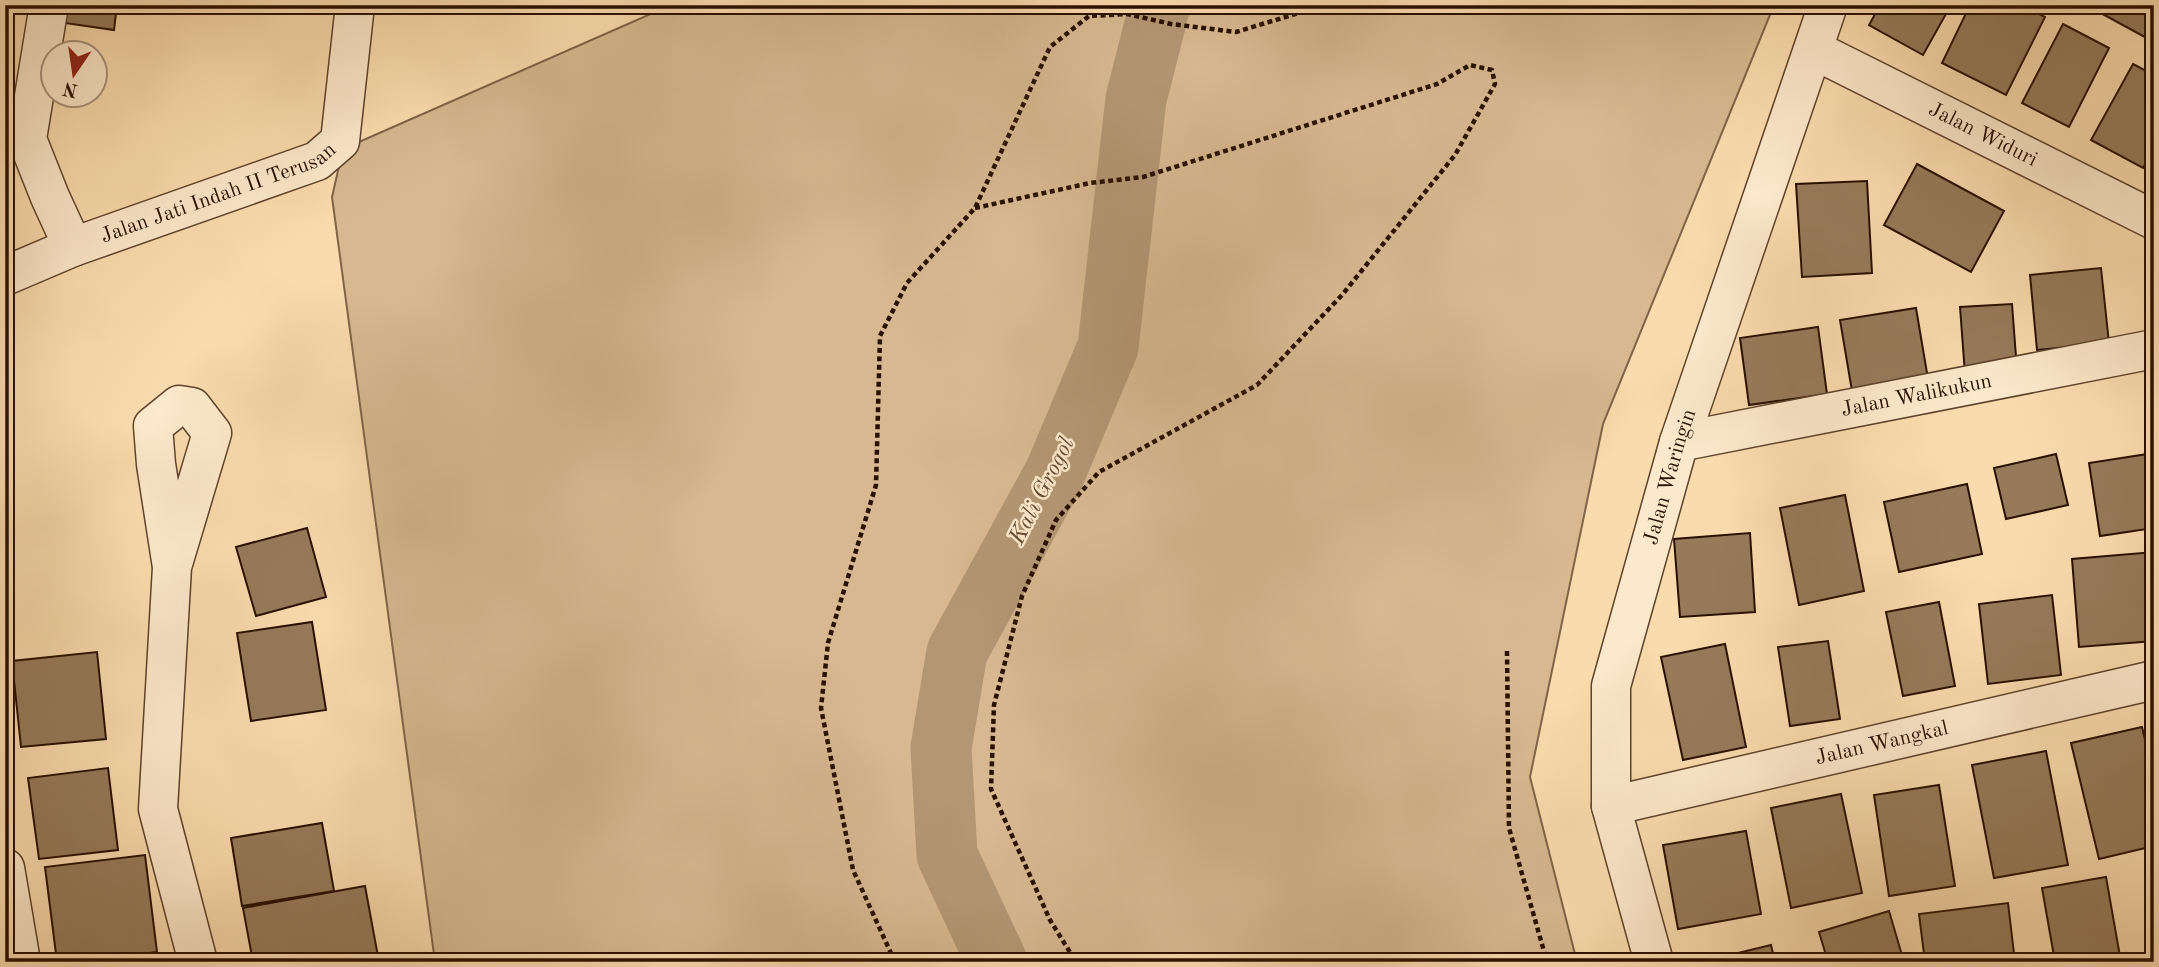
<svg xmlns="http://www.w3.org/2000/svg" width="2159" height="967" font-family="'Old Standard TT',serif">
	<rect width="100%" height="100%" fill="#fadbae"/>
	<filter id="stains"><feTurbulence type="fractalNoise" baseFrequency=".00286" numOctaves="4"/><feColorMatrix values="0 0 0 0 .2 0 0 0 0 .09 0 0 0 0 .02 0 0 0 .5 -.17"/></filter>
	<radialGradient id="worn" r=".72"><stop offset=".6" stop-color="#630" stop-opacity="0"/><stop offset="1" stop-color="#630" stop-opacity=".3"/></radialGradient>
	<path fill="#d7b890" stroke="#806448" stroke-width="2" d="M671,5H1774L1603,424L1530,777L1577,962H435L332,197L343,149Z"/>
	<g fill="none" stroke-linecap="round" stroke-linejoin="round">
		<path stroke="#b39673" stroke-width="61" d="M997,962L947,855L941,748L957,652L1055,473L1108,347L1136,99L1160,5"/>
	</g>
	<path fill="#967a5a" stroke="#2a1000" stroke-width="2" d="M61,5H117L114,30L58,22Z
		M1880,5H1951L1923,55L1869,25Z
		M1970,5H2021L2045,17L2006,95L1942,63Z
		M2086,5H2154V42Z
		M2063,24L2109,48L2069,127L2022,103Z
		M2133,64L2154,75V149L2143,168L2091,140Z
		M1917,164L2004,211L1971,272L1884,225Z
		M1867,181L1872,273L1802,277L1796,184Z
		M2101,268L2109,343L2037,350L2030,275Z
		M2012,304L2017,370L1965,374L1960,307Z
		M1916,308L1928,379L1852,391L1840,320Z
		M1818,327L1827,394L1749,405L1740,338Z
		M2154,453V528L2100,536L2089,463Z
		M2056,454L2068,505L2006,519L1994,468Z
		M1967,484L1982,554L1899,572L1884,502Z
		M1845,495L1864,591L1799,605L1780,508Z
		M307,528L326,597L256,616L236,547Z
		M1750,533L1755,612L1680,617L1674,539Z
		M2154,552V641L2079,647L2072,559Z
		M2052,595L2061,675L1988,684L1979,604Z
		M1939,602L1955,686L1903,696L1886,612Z
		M312,622L326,710L251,721L237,633Z
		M1828,641L1840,719L1790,726L1778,647Z
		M1725,644L1746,747L1683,760L1661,657Z
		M97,652L106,739L21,747L12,661Z
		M2142,727L2154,777V846L2099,859L2071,743Z
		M2046,751L2068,865L1994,878L1972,765Z
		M108,768L118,850L39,859L28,778Z
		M1939,785L1955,886L1889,896L1874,795Z
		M1841,794L1862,893L1791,908L1771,808Z
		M322,823L334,891L242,906L231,838Z
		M1746,831L1761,914L1678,929L1663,845Z
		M145,855L157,952L75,962H57L45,867Z
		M2106,877L2121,962H2055L2042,888Z
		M365,886L379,962H253L243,908Z
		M2008,903L2015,962H1925L1919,914Z
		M1889,911L1904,962H1828L1819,932Z
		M1771,945L1775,962H1701Z"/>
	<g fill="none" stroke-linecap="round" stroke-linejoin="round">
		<g stroke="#5e432c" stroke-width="41">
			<g id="minor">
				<path d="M49,5L27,139L50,197L73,247"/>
				<path id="s1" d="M1814,50L2154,220"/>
				<path id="s2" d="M5,276L73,247L317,161L340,141L355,5"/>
				<path id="s3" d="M1679,442L2154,349"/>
				<path d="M172,567L212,433L192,407L179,405L153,426L156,464L172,567L158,809L198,962"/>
				<path id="s4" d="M1611,806L2154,680"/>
				<path d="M5,868L21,962"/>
				<path id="s5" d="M1654,962L1611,806V686L1679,442L1828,5"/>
			</g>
		</g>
		<path stroke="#2a1000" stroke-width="4.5" stroke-dasharray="5 3.5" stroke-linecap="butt" d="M975,208L1090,183L1143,177L1437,84L1470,65L1492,70L1495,84L1455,155L1342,295L1257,385L1099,472L1056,520L1022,596L994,705L991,789L1050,920L1076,962
			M1507,651L1509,828L1547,962
			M895,962L853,870L821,708L828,643L876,485L880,336L907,283L975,208L1050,47L1089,16L1127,14L1171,24L1236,32L1325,5"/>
		<use href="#minor" stroke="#fce8ca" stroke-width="38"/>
	</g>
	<g text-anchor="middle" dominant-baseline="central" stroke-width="5" stroke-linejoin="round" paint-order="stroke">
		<g font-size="21" fill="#2a1000" stroke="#fce8ca">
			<text stroke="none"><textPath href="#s1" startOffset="189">Jalan Widuri</textPath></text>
			<text stroke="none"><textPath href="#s2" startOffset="229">Jalan Jati Indah II Terusan</textPath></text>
			<text stroke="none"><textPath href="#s3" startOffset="242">Jalan Walikukun</textPath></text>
			<text stroke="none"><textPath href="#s5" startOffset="499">Jalan Waringin</textPath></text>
			<text stroke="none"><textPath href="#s4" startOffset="278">Jalan Wangkal</textPath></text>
		</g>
		<g font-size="23" font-style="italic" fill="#684c34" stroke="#fce8ca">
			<text transform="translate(1042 491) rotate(-63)">Kali Grogol</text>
		</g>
	</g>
	<rect width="2159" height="967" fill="none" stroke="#fadbae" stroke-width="28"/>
	<rect x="7" y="7" width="2145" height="953" fill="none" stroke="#2a1000" stroke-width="3.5"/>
	<rect x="14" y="14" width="2131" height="939" fill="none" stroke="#2a1000" stroke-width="2"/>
	<g transform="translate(74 74) rotate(193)"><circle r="33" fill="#fce8ca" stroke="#a89279" stroke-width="2"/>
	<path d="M0-5L12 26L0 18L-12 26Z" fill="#8f2418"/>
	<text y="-10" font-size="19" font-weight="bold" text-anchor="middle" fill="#2a1000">N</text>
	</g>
	<rect width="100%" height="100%" filter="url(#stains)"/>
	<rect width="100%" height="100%" fill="url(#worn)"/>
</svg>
